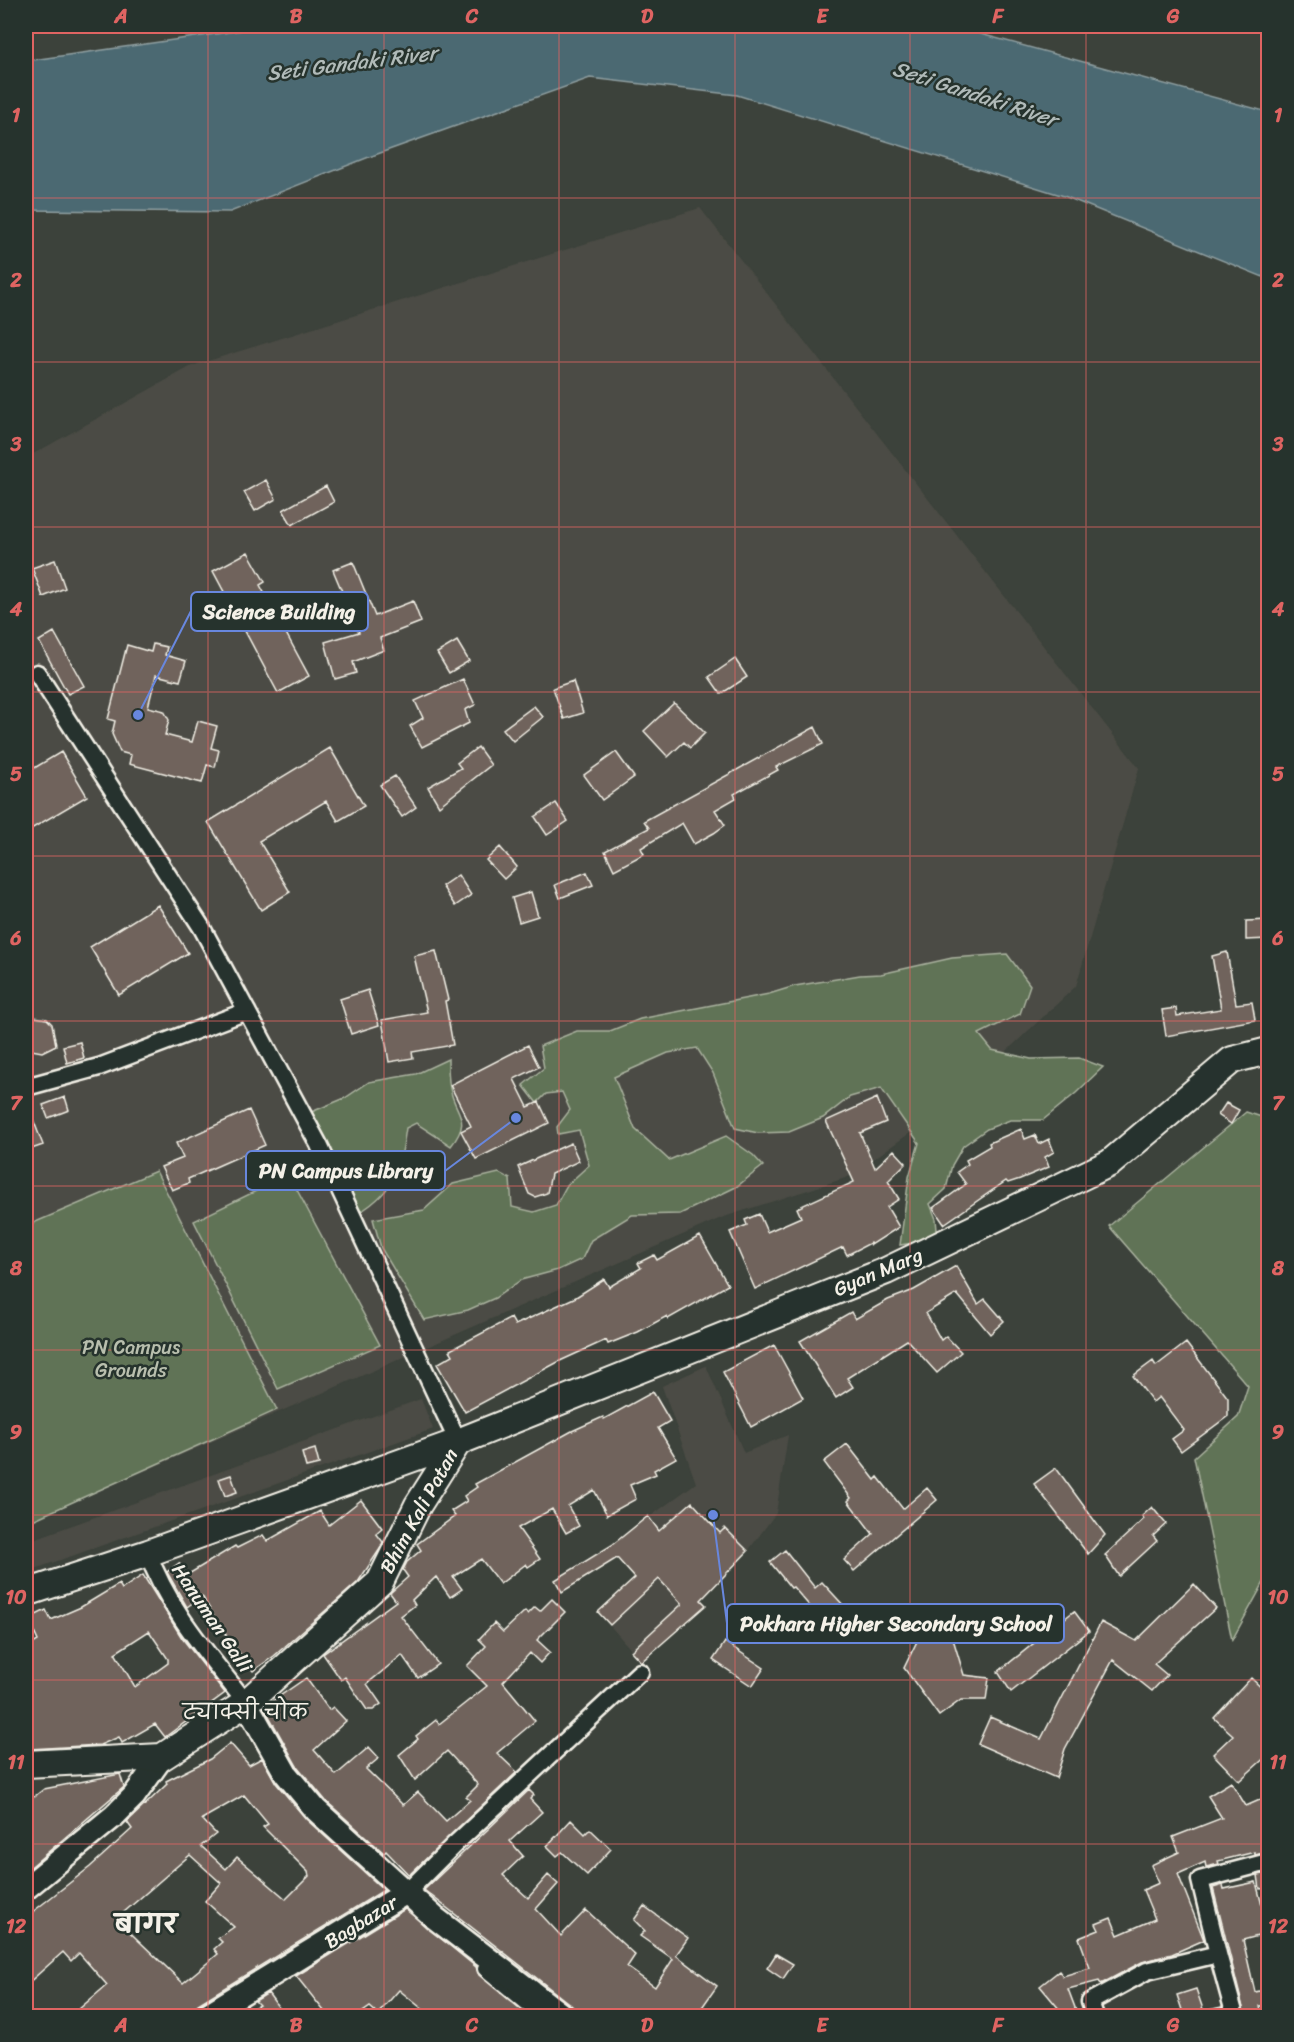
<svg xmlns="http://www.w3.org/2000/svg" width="1294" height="2042" font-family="Sriracha,'Playpen Sans Deva',sans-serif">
	<rect width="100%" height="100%" fill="#3c423b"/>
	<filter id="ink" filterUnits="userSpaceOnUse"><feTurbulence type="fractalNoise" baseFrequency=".0167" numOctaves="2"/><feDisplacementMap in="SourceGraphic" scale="12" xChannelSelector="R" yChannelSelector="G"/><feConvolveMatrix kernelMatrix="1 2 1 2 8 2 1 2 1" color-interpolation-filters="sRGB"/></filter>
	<g filter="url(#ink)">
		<path fill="#4c4c45" d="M700,208L1139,768L1076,986L948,1106L848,1177L721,1218L26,1523V458L192,366Z
			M706,1366L744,1453L788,1435L776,1513L748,1551L702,1599L706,1605L642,1662L598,1612L633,1579L619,1541L621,1538L696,1483L662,1386Z
			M421,1399L433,1429L26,1572V1542Z"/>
		<path fill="#607356" stroke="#aab29f" stroke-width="1.5" d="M1007,954L1030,985L1020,1014L979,1034L992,1050L1031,1059L1079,1058L1103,1067L1076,1093L1043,1120H1010L987,1129L963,1146L952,1165L946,1189L930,1204L936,1219L937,1230L920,1242L900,1245L909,1177L919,1143L881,1088L850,1097L823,1118L789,1132L758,1133L735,1128L713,1073L697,1048L668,1053L614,1077L635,1129L669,1160L726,1136L753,1155L763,1166L736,1187L680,1214L632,1215L591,1240L582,1259L558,1270L521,1280L495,1298L468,1310L424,1320L381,1248L373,1219L424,1210L453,1184L499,1173L510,1179L512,1207L534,1212L556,1205L567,1185L589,1165L579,1130L558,1134L557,1127L570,1110L562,1092L546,1094L537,1103L523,1085L544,1068L540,1046L577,1031H610L640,1019L769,994L795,986L860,975L881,974L952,958Z
			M448,1059C448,1069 448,1079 450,1088C455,1115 473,1118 451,1146L416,1123L406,1128C400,1168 396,1190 360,1212L309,1113L345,1098L369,1082L416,1074Z
			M1246,1112L1268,1119V1575L1232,1640L1194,1457L1238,1417L1248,1386L1109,1226Z
			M156,1171L277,1410L26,1523V1226Z
			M289,1175L380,1345L278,1389L194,1221Z"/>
		<path fill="#4c6972" stroke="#8f9fa1" stroke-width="1.5" d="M271,26H951L1268,112V279L1064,196L737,95L590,78L369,157L230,212L26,210V61Z"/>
		<path fill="#70645b" stroke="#f4f1e8" stroke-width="1.5" fill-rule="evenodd" d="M266,480L276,499L255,511L244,492Z
			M326,486L334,502L292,525L283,510Z
			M248,552L265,582L260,585L309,676L278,693L213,571Z
			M55,560L65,588L43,597L32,568Z
			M353,562L375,616L413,601L421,622L380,638L384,650L353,662L356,673L335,679L325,642L359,632L333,570Z
			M54,632L84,686L68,694L39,641Z
			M457,641L469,661L449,673L437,653Z
			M153,644L167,647L165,655L186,661L180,681L156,675L148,707L164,711L169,720L165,735L192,742L198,721L217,726L211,748L219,750L215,767L207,765L202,783L129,764L131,755L120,752L112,734L115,721L108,719L127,645L151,652Z
			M735,659L747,677L721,694L709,677Z
			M463,679L475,705L465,710L469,723L422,747L410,726L423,718L415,701Z
			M573,681L583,713L564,719L553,688Z
			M674,703L705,733L690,748L684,742L668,757L644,731Z
			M534,706L543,717L513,741L503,729Z
			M815,727L823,744L776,767L778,770L734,794L736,798L715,810L725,825L714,833L694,844L682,823L641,848L644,854L614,870L605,851L649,828L644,821Z
			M478,747L491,765L439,806L428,787L461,768L457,763Z
			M330,748L364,806L338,821L326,801L259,841L290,892L261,910L208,822Z
			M61,752L87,796L26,832V773Z
			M616,752L634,777L602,800L584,775Z
			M395,776L416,807L402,817L380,785Z
			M556,803L568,821L547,835L535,817Z
			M500,847L517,867L504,879L486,860Z
			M587,872L593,885L560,898L555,885Z
			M458,875L471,895L455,906L442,886Z
			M531,892L538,916L519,922L512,898Z
			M158,905L188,953L119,995L90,947Z
			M1269,920V939L1246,940V921Z
			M436,951L448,1000L445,1001L453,1045L412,1052L413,1058L389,1062L382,1020L427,1012L414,956Z
			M1227,952L1236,1004L1252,1002L1255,1020L1166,1036L1162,1010L1176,1008L1177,1016L1221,1009L1212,956Z
			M368,990L379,1025L351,1034L340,999Z
			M34,1017L47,1019L52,1024L56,1045L42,1052L26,1049V1021Z
			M80,1042L84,1058L67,1063L63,1046Z
			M528,1045L539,1067L514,1079L528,1107L539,1102L549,1123L476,1159L461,1131L471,1126L450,1085Z
			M65,1097L69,1110L48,1118L43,1105Z
			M877,1098L886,1122L860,1133L875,1168L894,1150L906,1163L888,1181L899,1199L887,1207L899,1227L871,1245L870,1243L847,1255L843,1247L755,1289L730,1232L747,1225L745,1220L759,1214L767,1232L801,1217L797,1208L854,1182L826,1121Z
			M26,1101L43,1145L26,1151Z
			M1226,1103L1239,1110L1231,1124L1218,1115Z
			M249,1110L265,1145L188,1179L189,1183L172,1190L161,1167L183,1158L176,1143Z
			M1021,1129L1025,1139L1035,1135L1039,1144L1049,1139L1054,1152L1045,1157L1049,1167L1020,1179L1008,1183L1006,1181L944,1224L933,1208L966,1184L957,1172L968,1164L966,1160L990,1146L989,1143Z
			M571,1143L579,1161L551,1174L547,1193L535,1197L529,1194L518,1167Z
			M700,1236L728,1285L668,1319L667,1316L638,1332L608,1344L606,1340L560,1361L465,1412L437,1364L453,1355L450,1350L511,1318L515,1325L576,1297L604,1279L609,1287L641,1268L638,1263L654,1255L657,1260Z
			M956,1266L978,1304L985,1299L1004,1321L990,1334L957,1294L926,1313L941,1340L946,1336L961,1352L937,1373L907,1340L847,1378L853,1387L836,1398L800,1341L851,1312L855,1319L888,1300L914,1290Z
			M1186,1343L1228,1398V1416L1181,1451L1172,1439L1184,1430L1159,1397L1153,1402L1133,1376L1153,1361L1156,1366Z
			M774,1345L803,1398L751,1427L723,1372Z
			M653,1392L670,1421L658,1428L676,1458L654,1470L656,1474L630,1485L636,1499L607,1515L594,1490L568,1506L579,1526L566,1533L552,1509L518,1528L540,1559L528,1567L526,1564L500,1584L481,1559L453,1577L462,1589L450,1597L436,1577L412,1600L415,1605L401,1616L438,1664L418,1678L402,1655L367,1684L381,1704L373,1710H367L345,1677L341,1680L323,1654L396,1601L390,1593L408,1577L403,1570L407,1562L421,1550L417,1544L455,1516L451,1511L467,1501L464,1496L477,1487L475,1484L572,1431L603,1417L604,1419Z
			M847,1444L875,1480L878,1477L903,1509L927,1488L937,1500L854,1571L844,1560L873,1534L848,1501L851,1498L824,1462Z
			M315,1449L319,1464L306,1467L302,1453Z
			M1056,1468L1105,1535L1088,1554L1034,1484Z
			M231,1475L237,1492L225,1496L219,1479Z
			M361,1500L382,1528L376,1533L383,1542L380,1549L358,1582L274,1656L253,1671L223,1631L202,1596L187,1607L167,1572L179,1563L187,1575L235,1546L237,1548L263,1535L267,1541L320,1511L329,1525Z
			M692,1502L720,1533L725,1528L748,1551L701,1600L706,1605L641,1662L631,1651L682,1604L659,1579L610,1625L598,1612L635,1578L617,1558L562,1592L555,1580L612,1545L648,1516L659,1531Z
			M1152,1507L1166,1524L1153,1536L1157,1541L1119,1576L1105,1555L1144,1519L1142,1516Z
			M785,1550L815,1588L822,1582L846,1608L827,1626L793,1587L791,1588L770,1562Z
			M143,1575L182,1638L225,1693L165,1737L155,1724L122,1743L119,1737L100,1745L29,1749L26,1743V1648L38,1641L28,1619L46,1610L51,1620L81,1607L119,1584L122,1589ZM149,1631L168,1659V1663L135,1687L115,1653Z
			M1194,1584L1216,1608L1154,1664L1167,1675L1152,1691L1113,1660L1065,1749L1056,1778L978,1744L990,1717L1041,1739L1101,1622L1136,1641Z
			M552,1599L565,1612L537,1640L550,1652L540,1663L530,1653L503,1682L535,1721L497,1753L517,1772L409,1875L386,1851L384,1853L326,1801L297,1766L264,1707L306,1678L329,1710L333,1707L346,1721L314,1750L336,1775L369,1747L379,1758L366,1769L403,1805L418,1792L446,1821L470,1800L466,1797L478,1785L447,1751L415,1780L399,1755L418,1739L416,1736L436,1720L439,1724L487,1686L467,1666L486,1646L479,1639L494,1623L503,1632L525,1611L528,1614L535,1607L540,1611Z
			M1074,1611L1089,1631L1011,1692L998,1672Z
			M924,1627L950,1629L964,1675L989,1678L986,1700H961L939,1716L904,1668Z
			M725,1642L764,1668L752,1686L713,1660Z
			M1251,1678L1269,1695V1754L1239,1781L1213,1754L1233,1735L1214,1718Z
			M230,1743L249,1765L262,1758L276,1783L306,1819L384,1890L198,2004L189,2016H85L79,2009L107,1985L79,1953L71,1961L63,1952L26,1985V1917L90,1867L132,1829L127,1822L167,1784L166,1781L210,1759ZM244,1795L268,1824L263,1827L308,1872L309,1876L286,1899L237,1857L226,1869L201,1846L216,1834L202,1819ZM190,1855L221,1883L205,1901L234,1927L218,1938L222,1942L214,1949L218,1954L183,1983L116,1919Z
			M120,1774L124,1787L26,1871V1803L44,1789Z
			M1231,1782L1246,1806L1262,1799L1269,1814V1852L1255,1855V1852L1218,1861L1219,1864L1206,1867L1205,1862L1178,1874L1204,1940L1172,1954L1142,1962L1101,1984L1099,1981L1068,1989L1077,2013L1065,2016L1040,1986L1059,1971L1063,1976L1090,1968L1079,1938L1099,1930L1096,1924L1111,1918L1118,1935L1155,1919L1143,1890L1159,1883L1151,1865L1179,1852L1173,1837L1222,1818L1208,1796Z
			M529,1790L534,1795L530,1799L542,1812L510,1841L523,1856L503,1875L528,1898L548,1875L558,1884L536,1909L561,1936L586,1910L635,1955L627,1967L655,1987L673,1959L640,1936L645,1931L634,1920L644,1906L688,1938L676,1955L717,1986L696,2016H581L571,2005L424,1890Z
			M571,1820L585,1834L590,1829L611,1849L587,1875L562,1852L557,1856L547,1846Z
			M1269,1873V1888L1260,1889L1258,1875Z
			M1256,1882L1269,1933L1243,1940L1255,1992L1269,1989V2004L1260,2006L1262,2016H1245L1213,1888L1223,1885L1224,1889Z
			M405,1909L476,1967L479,1975L529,2016H431L399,1990L378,2014L370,2007L357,2016H328L296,1976Z
			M776,1954L793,1964L783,1979L767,1968Z
			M1196,1989L1205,2015L1204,2011L1222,2007L1224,2016H1184L1177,1995Z
			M268,1993L285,2016H238L259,2005L255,2001Z"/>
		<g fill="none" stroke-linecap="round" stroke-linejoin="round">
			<g stroke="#f4f1e8" stroke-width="16">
				<path id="pedestrian" d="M484,1969L541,2016"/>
			</g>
			<g stroke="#f4f1e8" stroke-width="21">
				<path id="minor" d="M37,673L202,928L319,1145L458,1442
					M26,1087L99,1067L247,1011
					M148,1553C168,1610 210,1656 246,1703
					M407,1892L456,1843L640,1672
					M1218,1954L1235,2016
					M1095,2016L1090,2002L1147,1971L1218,1954L1200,1880L1268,1862"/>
			</g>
			<g stroke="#f4f1e8" stroke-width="27">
				<path id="secondary" d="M246,1703L286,1774L316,1810L435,1918L563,2016
					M26,1888L114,1816L134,1796L162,1757
					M205,2016L407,1892"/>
			</g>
			<g stroke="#f4f1e8" stroke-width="30">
				<path id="primary" d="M26,1593L148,1553L458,1442L886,1271L1110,1163L1232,1060L1268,1051
					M26,1764L162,1757L246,1703L380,1582L418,1505L458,1442"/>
			</g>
			<use href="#pedestrian" stroke="#26332d" stroke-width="12"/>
			<use href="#minor" stroke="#26332d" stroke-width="16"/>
			<use href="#secondary" stroke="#26332d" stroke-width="22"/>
			<use href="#primary" stroke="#26332d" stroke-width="26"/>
		</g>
	</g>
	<path fill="none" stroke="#df6462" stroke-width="1.5" stroke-opacity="0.55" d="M208,26V2016M384,26V2016M559,26V2016M735,26V2016M910,26V2016M1086,26V2016M26,198H1268M26,362H1268M26,527H1268M26,692H1268M26,856H1268M26,1021H1268M26,1186H1268M26,1350H1268M26,1515H1268M26,1680H1268M26,1844H1268"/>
	<g text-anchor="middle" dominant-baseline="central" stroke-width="5" stroke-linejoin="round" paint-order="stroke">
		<g font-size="20" fill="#f4f1e8" stroke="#26332d">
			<text transform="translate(878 1272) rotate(-23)">Gyan Marg</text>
			<text transform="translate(419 1511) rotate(-61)">Bhim Kali Patan</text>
			<text transform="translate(212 1618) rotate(56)">Hanuman Galli</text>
			<text transform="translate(361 1922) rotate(-32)">Bagbazar</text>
		</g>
		<g font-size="20" fill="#b9bfae" stroke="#26332d">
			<text x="131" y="1347">PN Campus<tspan x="131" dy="23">Grounds</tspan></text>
		</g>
		<g font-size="21" font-style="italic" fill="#b1bbb9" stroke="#26332d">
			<text transform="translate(352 63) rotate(-7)">Seti Gandaki River</text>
			<text transform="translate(975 94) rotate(18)">Seti Gandaki River</text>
		</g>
		<g font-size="21" fill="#f4f1e8" stroke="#26332d">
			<text x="245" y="1712">ट्याक्सी चोक</text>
		</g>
		<g font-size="26" font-weight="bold" fill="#f4f1e8" stroke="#26332d">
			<text x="146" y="1924">बागर</text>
		</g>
	</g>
	<path fill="none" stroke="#6887de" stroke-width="2" d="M138 715L191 611M516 1118L445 1171M713 1515L727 1623"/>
	<g fill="#6887de" stroke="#26332d" stroke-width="2">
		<circle cx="138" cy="715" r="6"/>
		<circle cx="516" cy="1118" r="6"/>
		<circle cx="713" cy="1515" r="6"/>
	</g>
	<g fill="#26332d" stroke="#6887de" stroke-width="2">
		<rect x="191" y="592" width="177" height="39" rx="6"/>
		<rect x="246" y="1151" width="199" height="39" rx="6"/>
		<rect x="727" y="1604" width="337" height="39" rx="6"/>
	</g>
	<g font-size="21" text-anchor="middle" font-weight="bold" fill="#f4f1e8">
		<text x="279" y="619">Science Building</text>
		<text x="346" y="1178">PN Campus Library</text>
		<text x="896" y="1631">Pokhara Higher Secondary School</text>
	</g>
	<rect width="1294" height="2042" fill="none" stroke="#26332d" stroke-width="66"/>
	<rect x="33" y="33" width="1228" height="1976" fill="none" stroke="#df6462" stroke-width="2"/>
	<g font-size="20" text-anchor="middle" font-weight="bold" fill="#df6462">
		<text x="121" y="23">A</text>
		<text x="296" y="23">B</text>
		<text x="472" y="23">C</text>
		<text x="647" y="23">D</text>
		<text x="822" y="23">E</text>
		<text x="998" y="23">F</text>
		<text x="1173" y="23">G</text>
		<text x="16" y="122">1</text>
		<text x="1278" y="122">1</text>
		<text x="16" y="287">2</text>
		<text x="1278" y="287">2</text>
		<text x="16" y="451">3</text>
		<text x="1278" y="451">3</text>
		<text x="16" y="616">4</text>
		<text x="1278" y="616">4</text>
		<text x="16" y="781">5</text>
		<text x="1278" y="781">5</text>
		<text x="16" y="945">6</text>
		<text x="1278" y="945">6</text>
		<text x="16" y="1110">7</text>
		<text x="1278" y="1110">7</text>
		<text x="16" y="1275">8</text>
		<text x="1278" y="1275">8</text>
		<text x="16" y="1439">9</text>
		<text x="1278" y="1439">9</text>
		<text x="16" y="1604">10</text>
		<text x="1278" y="1604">10</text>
		<text x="16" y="1769">11</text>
		<text x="1278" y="1769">11</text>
		<text x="16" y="1933">12</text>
		<text x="1278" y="1933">12</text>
		<text x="121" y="2032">A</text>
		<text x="296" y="2032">B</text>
		<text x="472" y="2032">C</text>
		<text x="647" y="2032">D</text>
		<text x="822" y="2032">E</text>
		<text x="998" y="2032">F</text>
		<text x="1173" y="2032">G</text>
	</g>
</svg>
